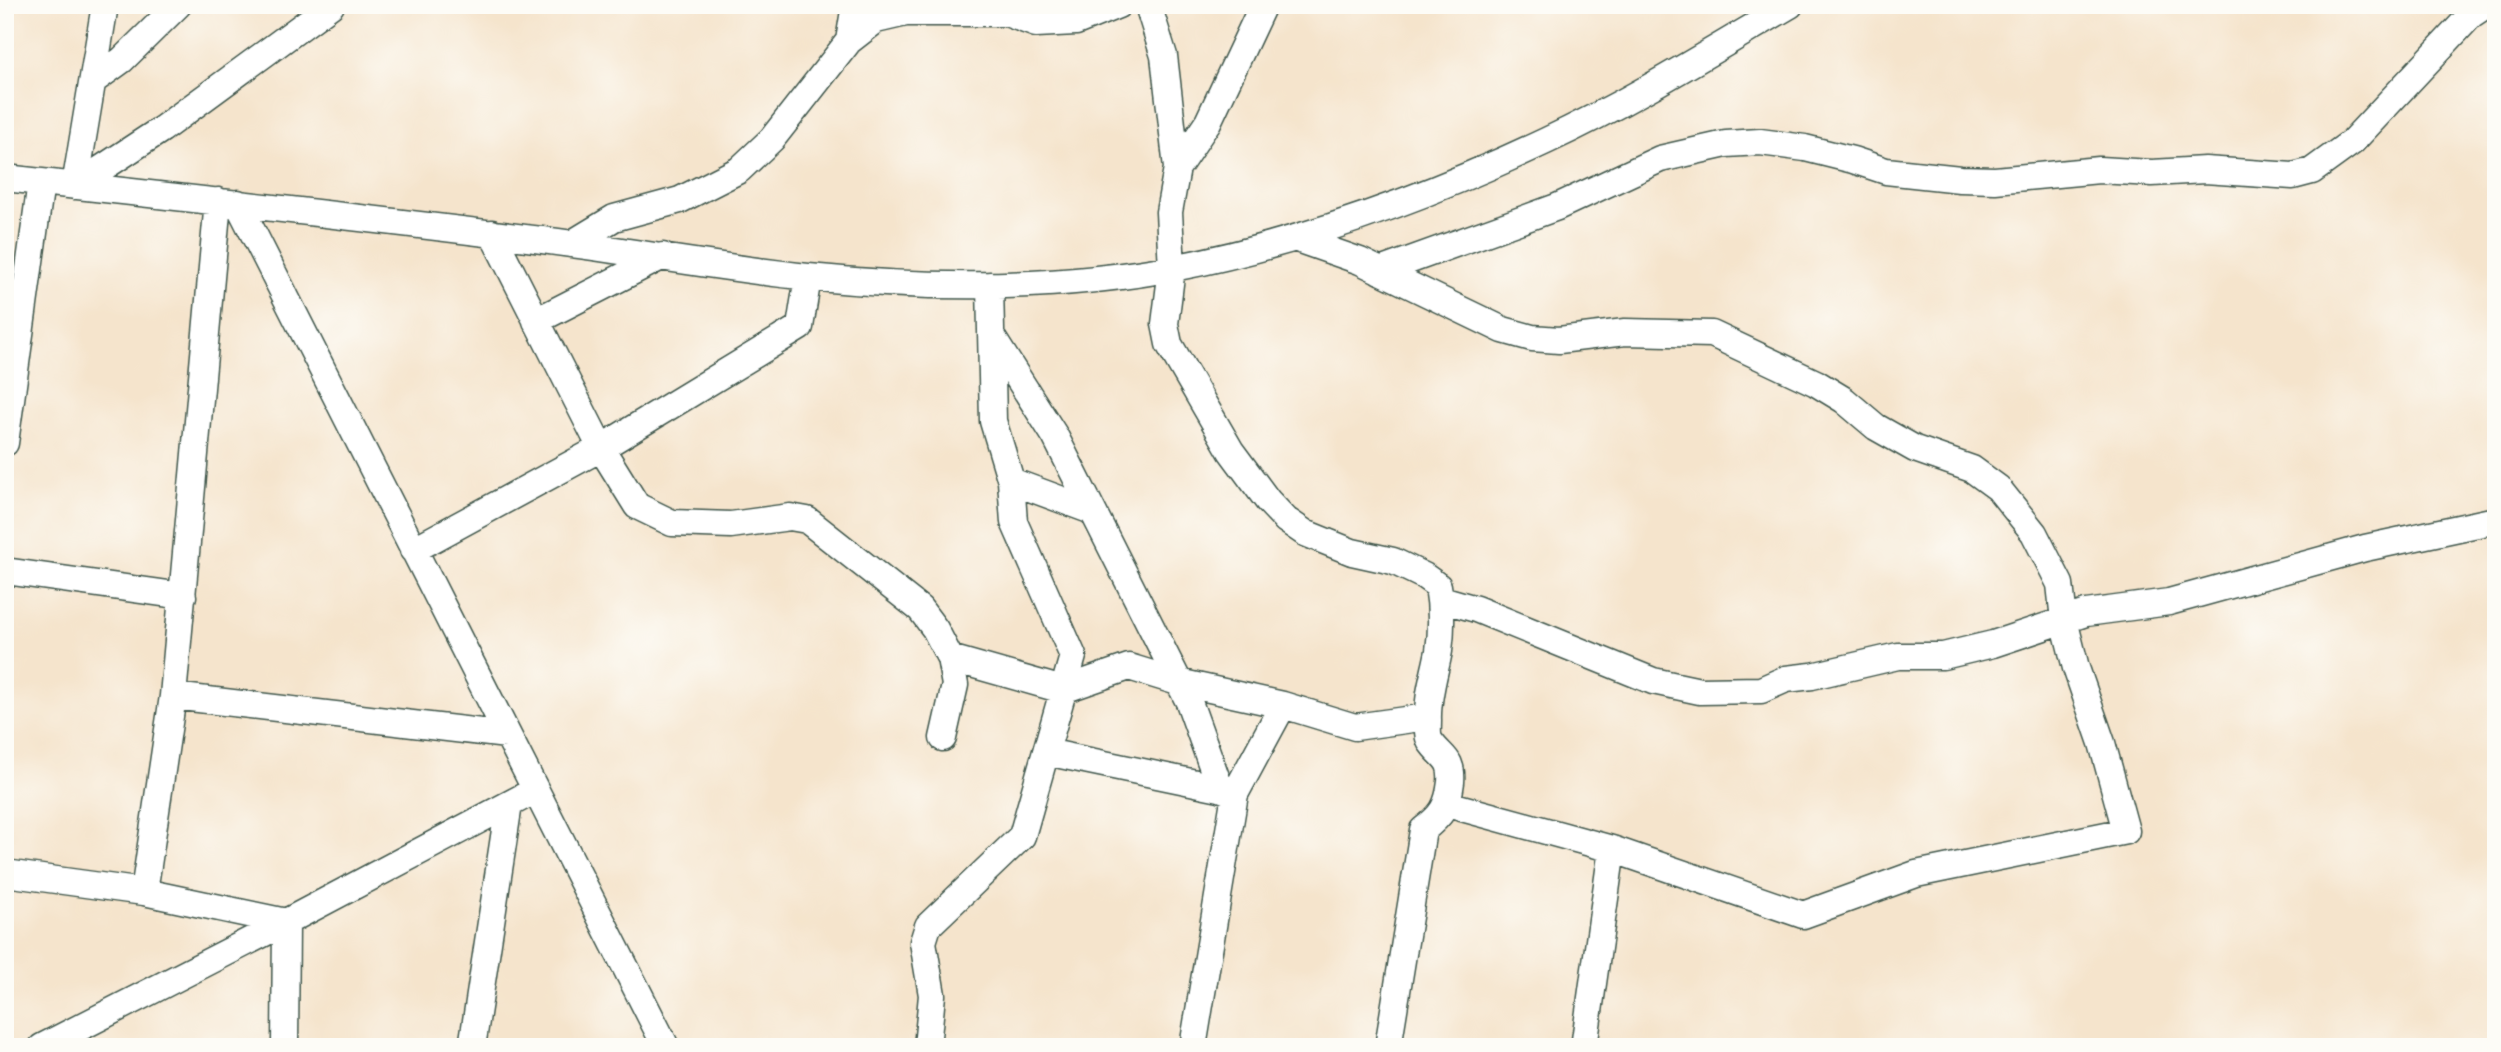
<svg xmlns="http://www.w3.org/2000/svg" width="2501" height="1052" font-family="Kalam,sans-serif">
	<rect width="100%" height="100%" fill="#fdfcf7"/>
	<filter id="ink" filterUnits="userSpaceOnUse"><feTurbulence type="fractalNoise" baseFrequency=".0143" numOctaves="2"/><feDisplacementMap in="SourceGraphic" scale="14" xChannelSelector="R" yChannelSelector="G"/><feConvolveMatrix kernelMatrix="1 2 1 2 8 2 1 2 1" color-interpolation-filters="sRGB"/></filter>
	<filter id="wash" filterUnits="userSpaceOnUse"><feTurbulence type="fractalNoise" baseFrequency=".00686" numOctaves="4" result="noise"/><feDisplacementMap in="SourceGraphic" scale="28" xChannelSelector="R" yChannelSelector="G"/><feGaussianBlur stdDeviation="1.57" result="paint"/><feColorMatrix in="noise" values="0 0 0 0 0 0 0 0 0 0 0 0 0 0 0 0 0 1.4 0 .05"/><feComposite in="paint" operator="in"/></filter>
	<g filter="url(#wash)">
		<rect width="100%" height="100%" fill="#f5e4cc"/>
	</g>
	<g filter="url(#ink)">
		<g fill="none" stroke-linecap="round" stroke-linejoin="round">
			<g stroke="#3f564b" stroke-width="29">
				<path id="minor" d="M1148,5L1164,56L1177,168
					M1263,5L1208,122L1177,168L1169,212L1172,268L1165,324L1169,344L1231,451L1268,501L1286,520L1305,533L1352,552L1393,561L1424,576L1438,586C1442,608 1442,629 1439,651C1435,673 1427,696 1428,720C1428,726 1427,736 1430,741C1441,758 1453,757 1451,782C1448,807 1442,815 1423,830L1388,1047
					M849,41L876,20L906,13H1006L1036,24L1076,22L1118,5
					M93,81L122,60L178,5
					M5,178C187,198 369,218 550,241C636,252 721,268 808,277C929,289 1058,290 1178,267C1305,242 1429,196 1546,141C1630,102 1710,52 1790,5
					M75,186L162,129L331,5
					M75,186L105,5
					M238,203L666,1047
					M492,233L601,448L637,506L672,523L731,525L790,517L807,520L920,609L935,629L950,658L955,685L943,738
					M1297,239L1360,261L1503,330L1532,338L1559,340L1625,332L1712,334L1816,383L1844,400L1876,427L1915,449L1972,469L1998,488L2034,533L2060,584L2064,620L2076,668L2102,743L2126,831L1916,874L1803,915L1612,849L1447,804
					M571,244L614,218L680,200L739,170L772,139L849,41L855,5
					M1380,271L1557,207L1660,159L1726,144L1760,142L1805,148L1853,160L1886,171L1960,179L1995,180L2099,170L2152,173L2205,170L2293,176L2312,171L2352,142L2471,15L2486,5
					M536,321L663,256
					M992,337L1055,436L1189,702L1220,788
					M5,443L41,182
					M1011,481L1092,511
					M413,550L601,448L800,327L808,277
					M5,571L183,596
					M1441,599L1476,609L1653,681L1700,691L1761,690L1786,679L1812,676L1898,656H1943L1993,644L2086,613L2169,602L2365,548L2496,520
					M950,658L1063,690L1129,667L1178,682L1283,705L1355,727L1427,717
					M173,696L507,735
					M1046,752L1220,788L1235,794L1283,705
					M5,873L144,892L286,922L285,1047
					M144,892L173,696L218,201
					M42,1047L286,922L534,791
					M472,1047L509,804
					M927,1047L932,995L923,942L928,926L1022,836L1073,656L1014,522L1011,481L993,421L990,285
					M1193,1047L1235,794
					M1584,1047L1612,849"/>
			</g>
			<use href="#minor" stroke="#fff" stroke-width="26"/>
		</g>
	</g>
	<rect width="2501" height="1052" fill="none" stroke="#fdfcf7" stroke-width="28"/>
</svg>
